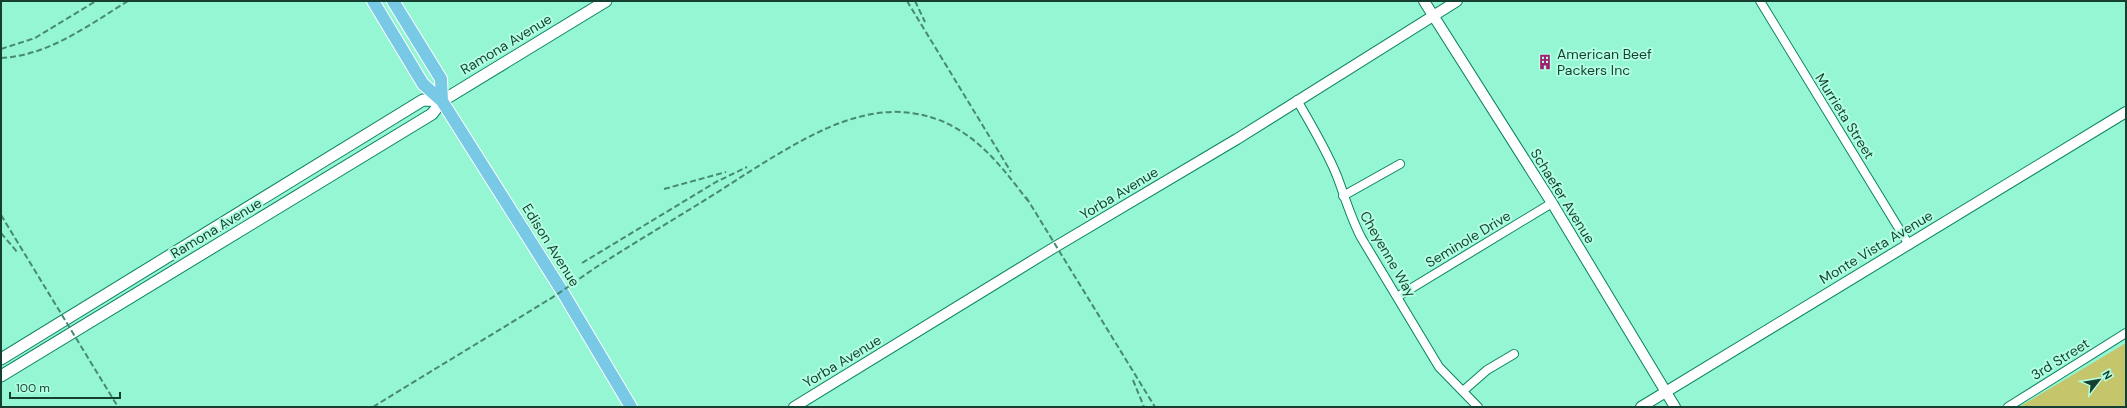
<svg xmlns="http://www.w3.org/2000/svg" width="2127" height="408" font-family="'DM Sans',sans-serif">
	<rect width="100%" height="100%" fill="#94f6d2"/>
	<path fill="#c5c56b" d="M2126,343V407H2019Z"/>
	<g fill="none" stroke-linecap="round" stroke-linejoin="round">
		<g stroke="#088162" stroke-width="10">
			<path id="minor" d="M1760,1L1909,245
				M1297,100C1311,125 1326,149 1337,176C1345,197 1351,219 1362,239L1439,367L1478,407
				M1343,196L1400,164
				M1397,297L1552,203
				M1463,391L1487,370L1514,354
				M2008,407L2126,333"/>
		</g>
		<g stroke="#088162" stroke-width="12">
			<path id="tertiary" d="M1424,1L1552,203L1675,407
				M794,407L1050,250L1237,139L1457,1
				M1641,407L2126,112"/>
		</g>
		<g stroke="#088162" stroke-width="13">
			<path id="secondary" d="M1,359L423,100L442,101
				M1,376L432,114L442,101L606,1"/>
		</g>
		<g stroke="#fff" stroke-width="14">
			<path id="primary" d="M373,1L423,84L442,101L562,291L631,407
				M393,1L441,79L442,101"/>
		</g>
		<use href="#minor" stroke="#fff" stroke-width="8"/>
		<use href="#tertiary" stroke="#fff" stroke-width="10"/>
		<use href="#secondary" stroke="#fff" stroke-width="11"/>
		<use href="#primary" stroke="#77c9e5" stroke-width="12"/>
		<path stroke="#488972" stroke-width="2" stroke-dasharray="6 3" stroke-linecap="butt" d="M907,1L1011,172
			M915,1L925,22
			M1,49L35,38L96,1
			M1,58C50,55 87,26 128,1
			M664,189L726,172
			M1026,197L1155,407
			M1,215L118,407
			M1,233L18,253
			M582,263L716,182L747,167
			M1133,380L1144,407
			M373,407C431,371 490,336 548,300C568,288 586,273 606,261C634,243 663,226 692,208C737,181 783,147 832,126C857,116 884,109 911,113C966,120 997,160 1028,201"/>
	</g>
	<defs>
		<g id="building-bare" transform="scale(1.2)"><path d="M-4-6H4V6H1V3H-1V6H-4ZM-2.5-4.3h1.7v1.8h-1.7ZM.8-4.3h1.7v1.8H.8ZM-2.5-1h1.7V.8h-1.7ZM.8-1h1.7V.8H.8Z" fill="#a01e6f" stroke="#b3ffe1" stroke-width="2.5" paint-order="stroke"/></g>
	</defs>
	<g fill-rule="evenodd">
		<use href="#building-bare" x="1545" y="62"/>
	</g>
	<g text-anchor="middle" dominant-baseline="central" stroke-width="4" stroke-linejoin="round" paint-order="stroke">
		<g font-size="14" fill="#153f31" stroke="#b3ffe1">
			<text transform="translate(506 44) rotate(-31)">Ramona Avenue</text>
			<text transform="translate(1845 116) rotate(58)">Murrieta Street</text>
			<text transform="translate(1119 193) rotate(-31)">Yorba Avenue</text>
			<text transform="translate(1563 196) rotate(58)">Schaefer Avenue</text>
			<text transform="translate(216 228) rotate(-31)">Ramona Avenue</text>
			<text transform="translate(1468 239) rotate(-31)">Seminole Drive</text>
			<text transform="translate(551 245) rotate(58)">Edison Avenue</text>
			<text transform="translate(1876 247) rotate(-31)">Monte Vista Avenue</text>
			<text transform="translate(1388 254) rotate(60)">Cheyenne Way</text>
			<text transform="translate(2060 359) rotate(-32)">3rd Street</text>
			<text transform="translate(842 361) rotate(-31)">Yorba Avenue</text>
		</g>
		<g font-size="14" fill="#153f31" stroke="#b3ffe1" text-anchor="start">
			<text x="1557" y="54">American Beef<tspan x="1557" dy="16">Packers Inc</tspan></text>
		</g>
	</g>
	<rect width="2127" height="408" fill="none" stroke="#153f31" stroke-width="4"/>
	<g transform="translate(2099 380) rotate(59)" stroke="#b3ffe1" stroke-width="3" paint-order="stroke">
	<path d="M0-3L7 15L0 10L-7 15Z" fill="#153f31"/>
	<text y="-6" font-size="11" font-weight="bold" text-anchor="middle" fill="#153f31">N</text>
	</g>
	<path d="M10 392v6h110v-6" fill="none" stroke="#153f31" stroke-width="2"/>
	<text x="16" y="392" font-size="12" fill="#153f31" stroke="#b3ffe1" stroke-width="3" paint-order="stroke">100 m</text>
</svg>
